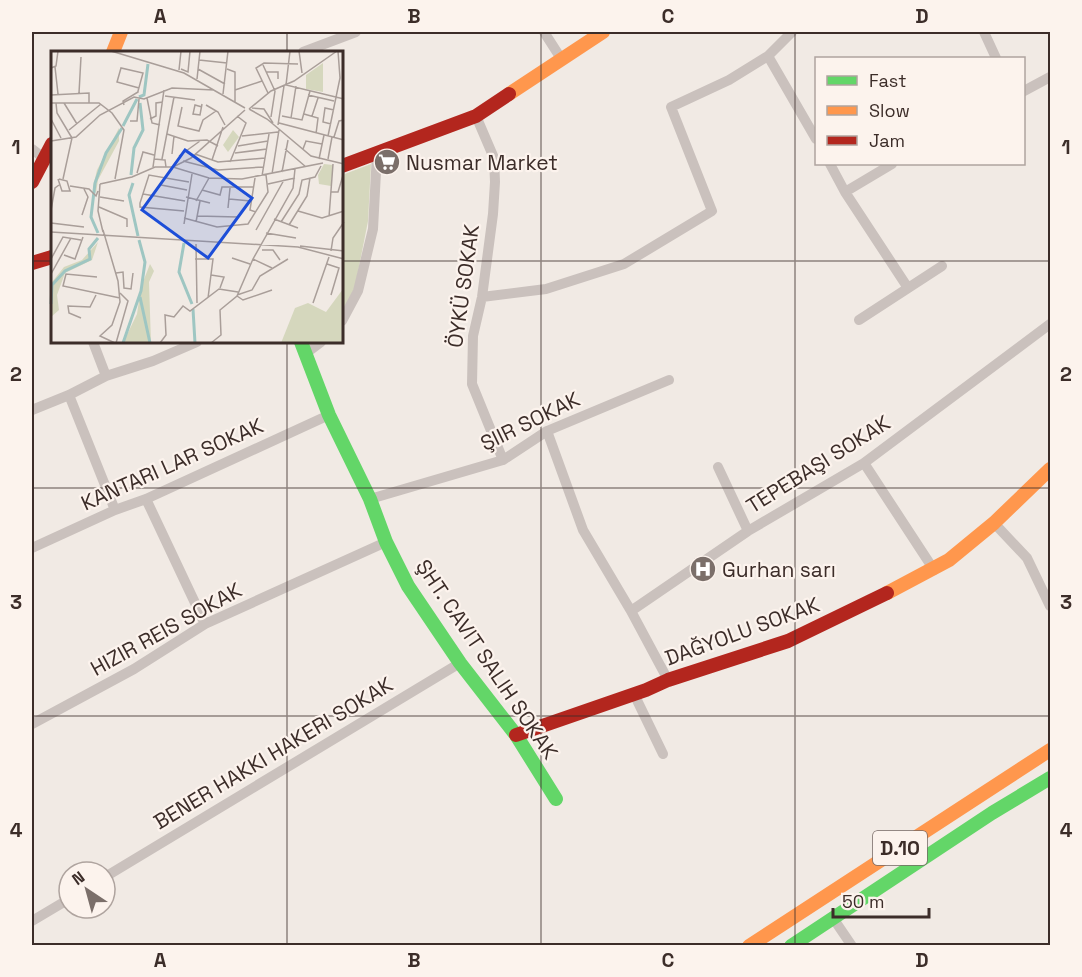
<svg xmlns="http://www.w3.org/2000/svg" width="1082" height="977" font-family="'Space Grotesk',sans-serif">
	<rect width="100%" height="100%" fill="#f1eae4"/>
	<path fill="#d5d7bd" d="M371,164L368,221L355,287L342,313V175Z"/>
	<g fill="none" stroke-linecap="round" stroke-linejoin="round">
		<path stroke="#9ec6c2" stroke-width="4" d="M692,945V946"/>
		<path stroke="#cac1bd" stroke-width="10" d="M544,32L562,60
			M984,32L996,58
			M303,52L356,32
			M768,56L816,139
			M1024,91L1050,77
			M476,116L494,158L495,182L493,214L482,297L473,336L472,384L503,460
			M32,149L45,159
			M830,164L845,192L908,288
			M845,192L892,164
			M482,297L546,289L624,264L712,211L671,107L729,80L768,56L792,32
			M859,320L942,266
			M342,321L358,291L373,229L377,153
			M93,342L106,376
			M305,354L321,342
			M69,395L115,510
			M32,410L69,395L106,376L153,361L197,342
			M547,431L583,530L631,611L668,680
			M864,463L934,570
			M718,467L748,531
			M146,499L205,624
			M370,499L503,460L547,431L669,380
			M994,523L1027,558L1050,606
			M32,548L115,510L146,499L329,415
			M631,611L748,531L864,463L1050,324
			M634,694L663,754
			M32,724L134,669L205,624L386,542
			M105,877L460,663
			M833,918L852,946
			M32,921L69,899"/>
		<path stroke="#63d668" stroke-width="14" d="M301,342L329,415L370,499L386,542L408,586L460,663L516,735L556,799
			M791,946L992,813L1050,778"/>
		<path stroke="#ff974d" stroke-width="14" d="M113,52L121,32
			M509,94L603,32
			M887,593L949,560L994,523L1050,469
			M749,946L1050,750"/>
		<path stroke="#b3261e" stroke-width="14" d="M342,166L476,116L509,94
			M32,182L52,144
			M32,263L52,257
			M516,735L646,690L668,680L788,641L887,593"/>
	</g>
	<path fill="none" stroke="#3c2d29" stroke-width="1.5" stroke-opacity="0.55" d="M287,32V52M541,32V946M795,32V946M32,261H52M342,261H1050M287,342V946M32,488H1050M32,716H1050"/>
	<defs>
		<g id="supermarket-disc" transform="scale(1.35)"><circle r="9.5" fill="#7b6f6a" stroke="#fcf3ed"/><path d="M-6-5.5h2.5l.6 2H6L4.5 2H-2.5L-4.4-4H-6ZM-1.5 3.2a1.3 1.3 0 1 0 .1 0ZM3 3.2a1.3 1.3 0 1 0 .1 0Z" fill="#fff"/></g>
		<g id="hospital-disc" transform="scale(1.35)"><circle r="9.5" fill="#7b6f6a" stroke="#fcf3ed"/><path d="M-5-5h3v3.5h4V-5h3V5h-3V1.5h-4V5h-3Z" fill="#fff"/></g>
	</defs>
	<g fill-rule="evenodd">
		<use href="#supermarket-disc" x="387" y="162"/>
		<use href="#hospital-disc" x="703" y="569"/>
	</g>
	<g text-anchor="middle" dominant-baseline="central" stroke-width="4.5" stroke-linejoin="round" paint-order="stroke">
		<rect fill="#fcf3ed" stroke="#766864" stroke-width="1.5" x="873" y="831" width="54" height="34" rx="4.5"/>
		<g font-size="20" font-weight="bold" fill="#3c2d29">
			<text x="900" y="848">D.10</text>
		</g>
		<g font-size="21" fill="#3c2d29" stroke="#fcf3ed" text-anchor="start">
			<text x="406" y="162">Nusmar Market</text>
			<text x="722" y="569">Gurhan sarı</text>
		</g>
		<g font-size="21" fill="#3c2d29" stroke="#fcf3ed">
			<text transform="translate(463 286) rotate(-82)">ÖYKÜ SOKAK</text>
			<text transform="translate(530 421) rotate(-26)">ŞIIR SOKAK</text>
			<text transform="translate(172 464) rotate(-24)">KANTARI LAR SOKAK</text>
			<text transform="translate(818 464) rotate(-32)">TEPEBAŞI SOKAK</text>
			<text transform="translate(166 629) rotate(-29)">HIZIR REIS SOKAK</text>
			<text transform="translate(742 631) rotate(-20)">DAĞYOLU SOKAK</text>
			<text transform="translate(487 659) rotate(56)">ŞHT. CAVIT SALIH SOKAK</text>
			<text transform="translate(273 753) rotate(-31)">BENER HAKKI HAKERI SOKAK</text>
		</g>
	</g>
	<g transform="translate(51 51)">
		<rect width="292" height="292" fill="#f1eae4"/>
		<path d="M68,77V90L47,129L45,142L42,136L46,119ZM47,191L41,209L14,222L6,244L8,259L0,266L1,231L13,216L31,209ZM99,213L103,220L98,231L100,292H72L86,263L90,236ZM292,238V292H230L244,257L257,252L275,261Z" fill="#d5d7bd"/>
		<path d="M272,12V41L255,38V24ZM182,79L188,86L177,101L172,94ZM273,113L282,114L280,135L268,133L267,124Z" fill="#d5d7bd"/>
		<path fill="none" stroke="#9ec6c2" stroke-width="3" d="M88,46L93,44L97,13M72,75L86,48M80,124L83,97L92,79L89,52M82,132L78,144L87,185M47,182L40,166L44,132L55,102L71,77M133,192L128,221L141,253M89,246L99,292M0,253L1,234L14,220L39,208L38,198L47,187M142,258L144,292M72,292L90,240L94,211L88,189"/>
		<path fill="none" stroke="#a99e99" stroke-width="1.5" d="M60,0L133,22L194,57M239,0L235,34L293,48M248,0L251,22M148,9L176,12M212,14L224,40L220,66M4,16L7,43M0,17L5,15L7,0M130,18L137,21L139,0M147,18L174,33M176,18L184,21V51M128,19L130,0M215,21H227V28M146,28L149,0M184,39L211,30M28,42L30,6M217,42L205,17L213,12L247,13M172,43L177,0M0,44L38,42V52M257,44L283,50M114,45L144,49M96,47L101,72L109,74M0,52H48L61,62L73,79L64,128M5,52L6,62L21,87L12,128M13,52L26,73M73,54L72,50L87,41V40L92,22L70,17L66,31L88,37M155,54L167,61L174,74M131,56L127,75L148,80L152,69L165,60M151,56L144,54L142,63L149,64L151,53M201,57L213,58L222,72M198,58L220,40L243,30L286,0M198,58L216,68L260,105L293,113M253,63L267,67L265,83M231,65L251,69L259,40M261,65L267,47M240,67L245,35M0,68L10,87M99,68L105,65V52L112,51M79,70H86L88,48M228,72L293,89M280,73L272,71L274,57L283,59M227,74L233,35M18,79L50,53M116,83L137,90L156,89L167,95M191,85L227,81M277,85L289,27L287,0M283,86L288,70L293,69M0,90L25,86L49,64L83,46L93,48L121,37L163,39M187,95L217,90M234,98L255,116M252,98L255,90L271,93M184,102L216,98M121,103L123,85M144,103L167,111L214,107M128,105L149,90M103,108L114,109L115,116M111,108L123,46M268,108L273,84M277,108L281,86M161,109L172,76M132,110L167,119L212,116M179,111L195,72L186,65M102,116L113,39M122,116L140,107L194,59M231,121L237,89M86,122L92,101L103,104M221,123L228,79M211,125L218,83M204,127L199,159L205,161M7,128L11,140H19L16,130L8,128M49,133L81,126L104,116H122L158,127L191,128L272,112M49,133L47,160L52,181M217,133L244,127M110,134L136,139M19,135L38,138L45,145L47,140M151,139L169,144L171,136H203M280,141H287L293,121M92,143L134,150M49,146L73,150M135,146L159,152M178,148L200,150M145,150L158,127M48,156L76,168V176M177,157L179,137M0,159L4,137L8,134M133,160L89,156V152L98,124L138,131M247,160L271,167L293,160M31,164L37,146L33,138M146,165L187,166M278,166L282,113M133,167L166,176L197,173L217,141L215,124M223,168L247,177M145,171L149,150M230,171L248,143L251,129L264,126L270,115M0,172L33,176M133,173L141,123M238,174L256,145L259,127M52,179L67,230L69,251L61,274L49,285L64,292M205,179L233,129M0,181L247,196L293,208M215,182L245,187M145,193L146,252M249,195L293,200M211,199H222L229,209M280,200L282,187L293,171M13,204L24,208L32,186M181,207L199,213M0,208L12,186L30,189M144,208H162L157,247M202,208L221,217M276,213L288,217L280,244M65,222L72,221L73,237L80,238L82,222M0,223L20,187M160,224L173,226L169,237M46,226L15,223L12,235L69,247M186,244L201,239L209,225L237,208M186,245L192,249L221,239M262,252L278,206M30,267L18,262L17,255L39,256L45,244M65,292L77,250L69,242M109,292L115,284L114,264L123,266L132,255L139,260L168,238L187,241M160,292L170,284L169,259L186,245L202,208L242,137L244,118"/>
		<path fill="#1d4ed8" fill-opacity="0.15" stroke="#1d4ed8" stroke-width="3" d="M134,99L201,147L157,207L91,159Z"/>
		<rect width="292" height="292" fill="none" stroke="#3c2d29" stroke-width="3"/>
	</g>
	<rect width="1082" height="977" fill="none" stroke="#fcf3ed" stroke-width="66"/>
	<rect x="815" y="57" width="210" height="108" fill="#fcf3ed" stroke="#afa49f" stroke-width="1.5"/>
	<rect x="827" y="76" width="30" height="9" fill="#63d668" stroke="#afa49f" stroke-width="1.5"/>
	<text x="869" y="87" font-size="18" fill="#3c2d29">Fast</text>
	<rect x="827" y="106" width="30" height="9" fill="#ff974d" stroke="#afa49f" stroke-width="1.5"/>
	<text x="869" y="117" font-size="18" fill="#3c2d29">Slow</text>
	<rect x="827" y="136" width="30" height="9" fill="#b3261e" stroke="#afa49f" stroke-width="1.5"/>
	<text x="869" y="147" font-size="18" fill="#3c2d29">Jam</text>
	<g transform="translate(87 890) rotate(324)"><circle r="28" fill="#fcf3ed" stroke="#afa49f" stroke-width="1.5"/>
	<path d="M0-4.5L10 22L0 15L-10 22Z" fill="#7b6f6a"/>
	<text y="-9" font-size="16" font-weight="bold" text-anchor="middle" fill="#3c2d29">N</text>
	</g>
	<path d="M833 908v9h96v-9" fill="none" stroke="#3c2d29" stroke-width="3"/>
	<text x="842" y="908" font-size="18" fill="#3c2d29" stroke="#fcf3ed" stroke-width="4.5" paint-order="stroke">50 m</text>
	<rect x="33" y="33" width="1016" height="911" fill="none" stroke="#3c2d29" stroke-width="2"/>
	<g font-size="20" text-anchor="middle" font-weight="bold" fill="#3c2d29">
		<text x="160" y="23">A</text>
		<text x="414" y="23">B</text>
		<text x="668" y="23">C</text>
		<text x="922" y="23">D</text>
		<text x="16" y="154">1</text>
		<text x="1066" y="154">1</text>
		<text x="16" y="381">2</text>
		<text x="1066" y="381">2</text>
		<text x="16" y="609">3</text>
		<text x="1066" y="609">3</text>
		<text x="16" y="837">4</text>
		<text x="1066" y="837">4</text>
		<text x="160" y="967">A</text>
		<text x="414" y="967">B</text>
		<text x="668" y="967">C</text>
		<text x="922" y="967">D</text>
	</g>
</svg>
